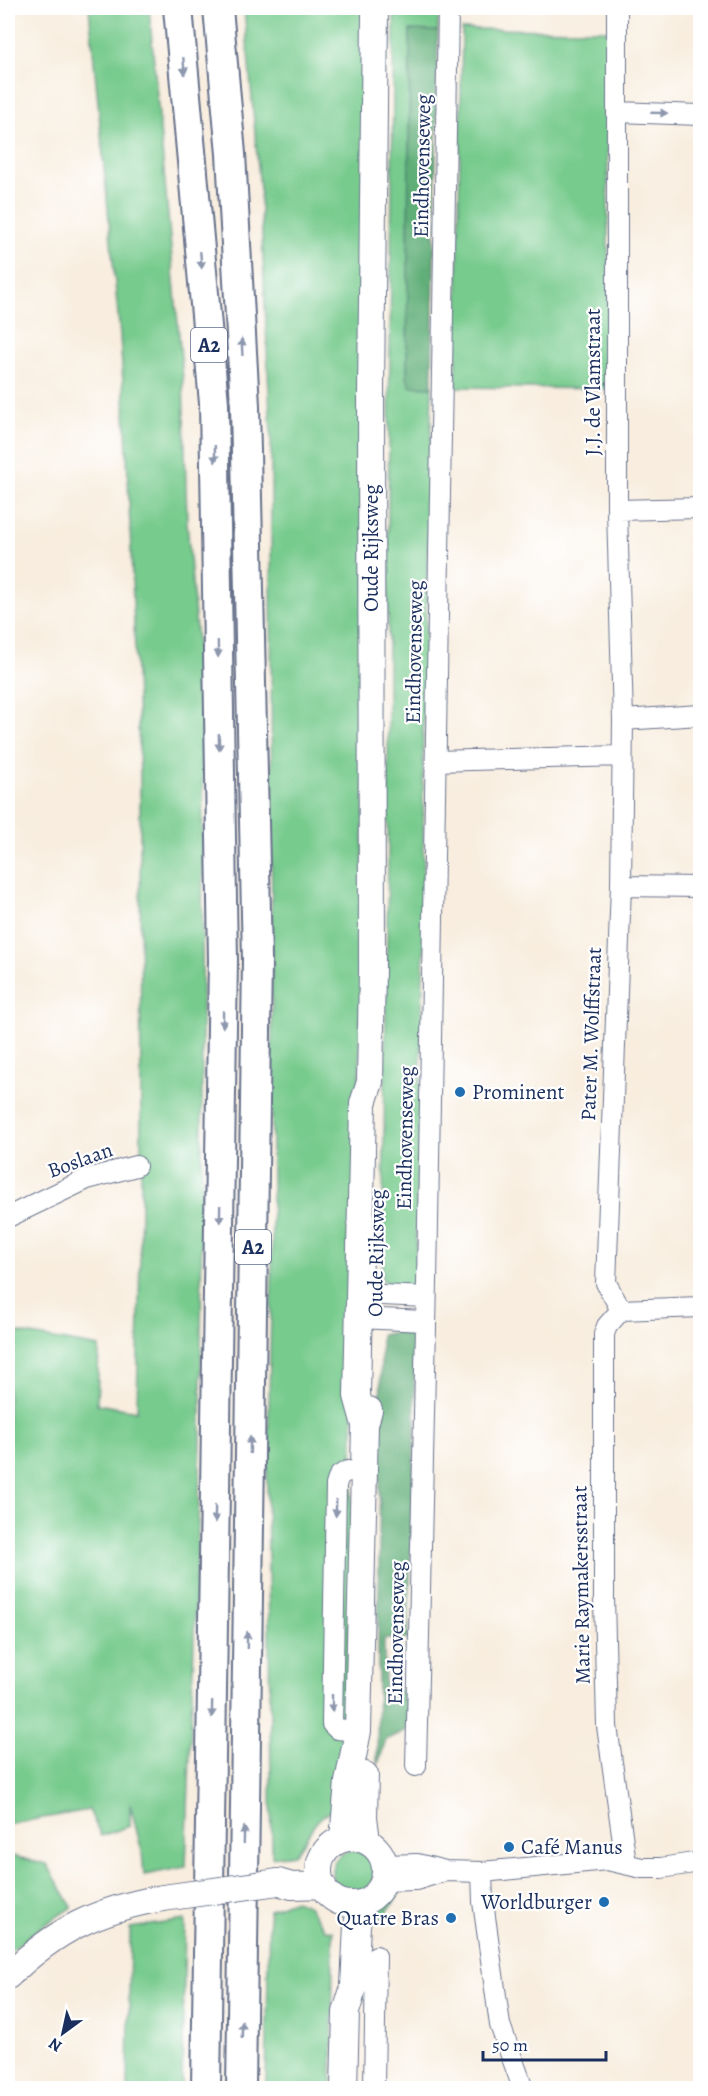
<svg xmlns="http://www.w3.org/2000/svg" width="708" height="2096" font-family="Alegreya,serif">
	<rect width="100%" height="100%" fill="#fff"/>
	<filter id="ink" filterUnits="userSpaceOnUse"><feTurbulence type="fractalNoise" baseFrequency=".0167" numOctaves="2"/><feDisplacementMap in="SourceGraphic" scale="12" xChannelSelector="R" yChannelSelector="G"/><feConvolveMatrix kernelMatrix="1 2 1 2 8 2 1 2 1" color-interpolation-filters="sRGB"/></filter>
	<filter id="wash" filterUnits="userSpaceOnUse"><feTurbulence type="fractalNoise" baseFrequency=".008" numOctaves="4" result="noise"/><feDisplacementMap in="SourceGraphic" scale="24" xChannelSelector="R" yChannelSelector="G"/><feGaussianBlur stdDeviation="1.35" result="paint"/><feColorMatrix in="noise" values="0 0 0 0 0 0 0 0 0 0 0 0 0 0 0 0 0 1.4 0 .05"/><feComposite in="paint" operator="in"/></filter>
	<g filter="url(#wash)">
		<rect width="100%" height="100%" fill="#f8edde"/>
		<path fill="#77cb8d" stroke="#497d76" stroke-width="1.5" d="M89,8H149L183,379L187,522L203,712L201,1443L186,1867L144,1875L142,1852L130,1804V1826L101,1836L89,1810L8,1824V1331L99,1347L97,1404L137,1411L141,1201L140,775L126,429L120,336Z
			M244,8H369L364,813L348,1722L337,1810C313,1814 309,1839 294,1854L272,1857L267,1488L272,1265L271,438L260,190Z
			M394,8H439L438,31H410L407,377L410,386L432,387L423,735L424,943L415,1287L397,1288L382,1280L388,851V512Z
			M462,29L607,30L609,389L456,387Z
			M332 1872a21 21 0 1 1 42 0a21 21 0 1 1-42 0Z
			M8,1855L47,1864L72,1907L38,1929L8,1953Z
			M401,1887C399,1899 385,1915 375,1923H365L370,1908L380,1902L385,1895Z
			M295,1900L309,1906L325,1930L333,1931L332,2088H266L269,1910Z
			M185,1920L182,2088H128L130,1928Z"/>
		<path fill="#61af78" stroke="#3e6f6b" stroke-width="1.5" d="M410,30L438,31L432,387L410,386L407,377Z
			M399,1331L414,1337L415,1433L408,1639H384L385,1690H409V1729L386,1740L377,1767L381,1335Z"/>
	</g>
	<g filter="url(#ink)">
		<g fill="none" stroke-linecap="round" stroke-linejoin="round">
			<g stroke="#68728b" stroke-width="22">
				<path id="minor" d="M617,8V510L623,720L621,886L606,1283L621,1310
					M617,112L700,115
					M617,510L700,508
					M623,720L700,715
					M436,761L622,756
					M621,886L700,887
					M8,1217L87,1179L136,1166
					M359,1294L426,1297
					M621,1310L607,1326L604,1334V1597L607,1726L626,1863
					M621,1310L700,1307
					M358,1318L425,1321
					M358,1731L337,1729L332,1724L336,1485L339,1476L347,1471L364,1472
					M416,1766L427,1282L448,8
					M385,1865L417,1864L445,1871L482,1872L607,1860L642,1868H661L700,1862
					M482,1872L483,1902L500,2025L523,2088
					M384,1881L416,1880L445,1871
					M374,2088L376,1956"/>
			</g>
			<g stroke="#68728b" stroke-width="28">
				<path id="major" d="M365,1425L357,1396L363,1103L370,1082L372,970L371,392L375,13L374,8
					M365,1775L364,1817L367,1841
					M319 1871a33 33 0 1 1 66 0a33 33 0 1 1-66 0Z
					M343,1839L348,1782L358,1731L365,1425L369,1410
					M278,1882L292,1886L323,1885
					M8,1976C55,1930 98,1909 163,1898
					M344,2088L346,2012L354,1986L357,1925L362,1903"/>
			</g>
			<g stroke="#68728b" stroke-width="32">
				<path id="highway" d="M178,8L214,403L223,960L206,2088
					M218,8L231,154L245,406L257,960L241,2088"/>
			</g>
			<use href="#minor" stroke="#fff" stroke-width="20"/>
			<use href="#major" stroke="#fff" stroke-width="26"/>
			<use href="#highway" stroke="#fff" stroke-width="28"/>
			<g stroke="#68728b" stroke-width="28" stroke-linecap="butt">
				<path id="major-bridge" d="M163,1898L278,1882"/>
			</g>
			<use href="#major-bridge" stroke="#fff" stroke-width="26"/>
		</g>
		<defs><path id="oneway-solid" d="M-6-.8H1V-3.2L6.5 0L1 3.2V.8H-6Z" transform="scale(1.5)"/></defs>
		<g fill="#8d97ae">
			<use href="#oneway-solid" transform="translate(184 66) rotate(85)"/>
			<use href="#oneway-solid" transform="translate(659 113) rotate(2)"/>
			<use href="#oneway-solid" transform="translate(201 260) rotate(85)"/>
			<use href="#oneway-solid" transform="translate(242 347) rotate(-93)"/>
			<use href="#oneway-solid" transform="translate(215 454) rotate(89)"/>
			<use href="#oneway-solid" transform="translate(218 649) rotate(89)"/>
			<use href="#oneway-solid" transform="translate(219 742) rotate(89)"/>
			<use href="#oneway-solid" transform="translate(223 1019) rotate(91)"/>
			<use href="#oneway-solid" transform="translate(220 1214) rotate(91)"/>
			<use href="#oneway-solid" transform="translate(250 1445) rotate(-89)"/>
			<use href="#oneway-solid" transform="translate(336 1508) rotate(92)"/>
			<use href="#oneway-solid" transform="translate(215 1514) rotate(91)"/>
			<use href="#oneway-solid" transform="translate(247 1640) rotate(-89)"/>
			<use href="#oneway-solid" transform="translate(332 1703) rotate(90)"/>
			<use href="#oneway-solid" transform="translate(212 1709) rotate(91)"/>
			<use href="#oneway-solid" transform="translate(244 1835) rotate(-89)"/>
			<use href="#oneway-solid" transform="translate(242 2030) rotate(-89)"/>
		</g>
	</g>
	<g fill="#1f6fb2" stroke="#fff" stroke-width="2">
		<circle cx="460" cy="1092" r="6"/>
		<circle cx="509" cy="1847" r="6"/>
		<circle cx="604" cy="1902" r="6"/>
		<circle cx="451" cy="1918" r="6"/>
	</g>
	<g text-anchor="middle" dominant-baseline="central" stroke-width="4.5" stroke-linejoin="round" paint-order="stroke">
		<g fill="#fff" stroke="#5f6d8e" stroke-width="1.5">
			<rect x="191" y="328" width="36" height="34" rx="4.5"/>
			<rect x="235" y="1230" width="36" height="34" rx="4.5"/>
		</g>
		<g font-size="20" font-weight="bold" fill="#1b2f5e">
			<text x="209" y="345">A2</text>
			<text x="253" y="1247">A2</text>
		</g>
		<g font-size="21" fill="#1b2f5e" stroke="#fff">
			<text transform="translate(422 166) rotate(-89)">Eindhovenseweg</text>
			<text transform="translate(593 382) rotate(-90)">J.J. de Vlamstraat</text>
			<text transform="translate(371 548) rotate(-90)">Oude Rijksweg</text>
			<text transform="translate(414 652) rotate(-89)">Eindhovenseweg</text>
			<text transform="translate(591 1034) rotate(-88)">Pater M. Wolffstraat</text>
			<text transform="translate(405 1138) rotate(-89)">Eindhovenseweg</text>
			<text transform="translate(80 1160) rotate(-20)">Boslaan</text>
			<text transform="translate(376 1253) rotate(-89)">Oude Rijksweg</text>
			<text transform="translate(581 1585) rotate(-91)">Marie Raymakersstraat</text>
			<text transform="translate(396 1633) rotate(-89)">Eindhovenseweg</text>
		</g>
		<g font-size="21" fill="#1b2f5e" stroke="#fff" text-anchor="start">
			<text x="472" y="1092">Prominent</text>
			<text x="521" y="1847">Café Manus</text>
			<text x="592" y="1902" text-anchor="end">Worldburger</text>
			<text x="439" y="1918" text-anchor="end">Quatre Bras</text>
		</g>
	</g>
	<rect width="708" height="2096" fill="none" stroke="#fff" stroke-width="30"/>
	<g transform="translate(63 2033) rotate(213)" stroke="#ffffff" stroke-width="4.5" paint-order="stroke">
	<path d="M0-4.5L10 22L0 15L-10 22Z" fill="#1b2f5e"/>
	<text y="-9" font-size="16" font-weight="bold" text-anchor="middle" fill="#1b2f5e">N</text>
	</g>
	<path d="M483 2051v9h123v-9" fill="none" stroke="#1b2f5e" stroke-width="3"/>
	<text x="492" y="2051" font-size="18" fill="#1b2f5e" stroke="#ffffff" stroke-width="4.5" paint-order="stroke">50 m</text>
</svg>
